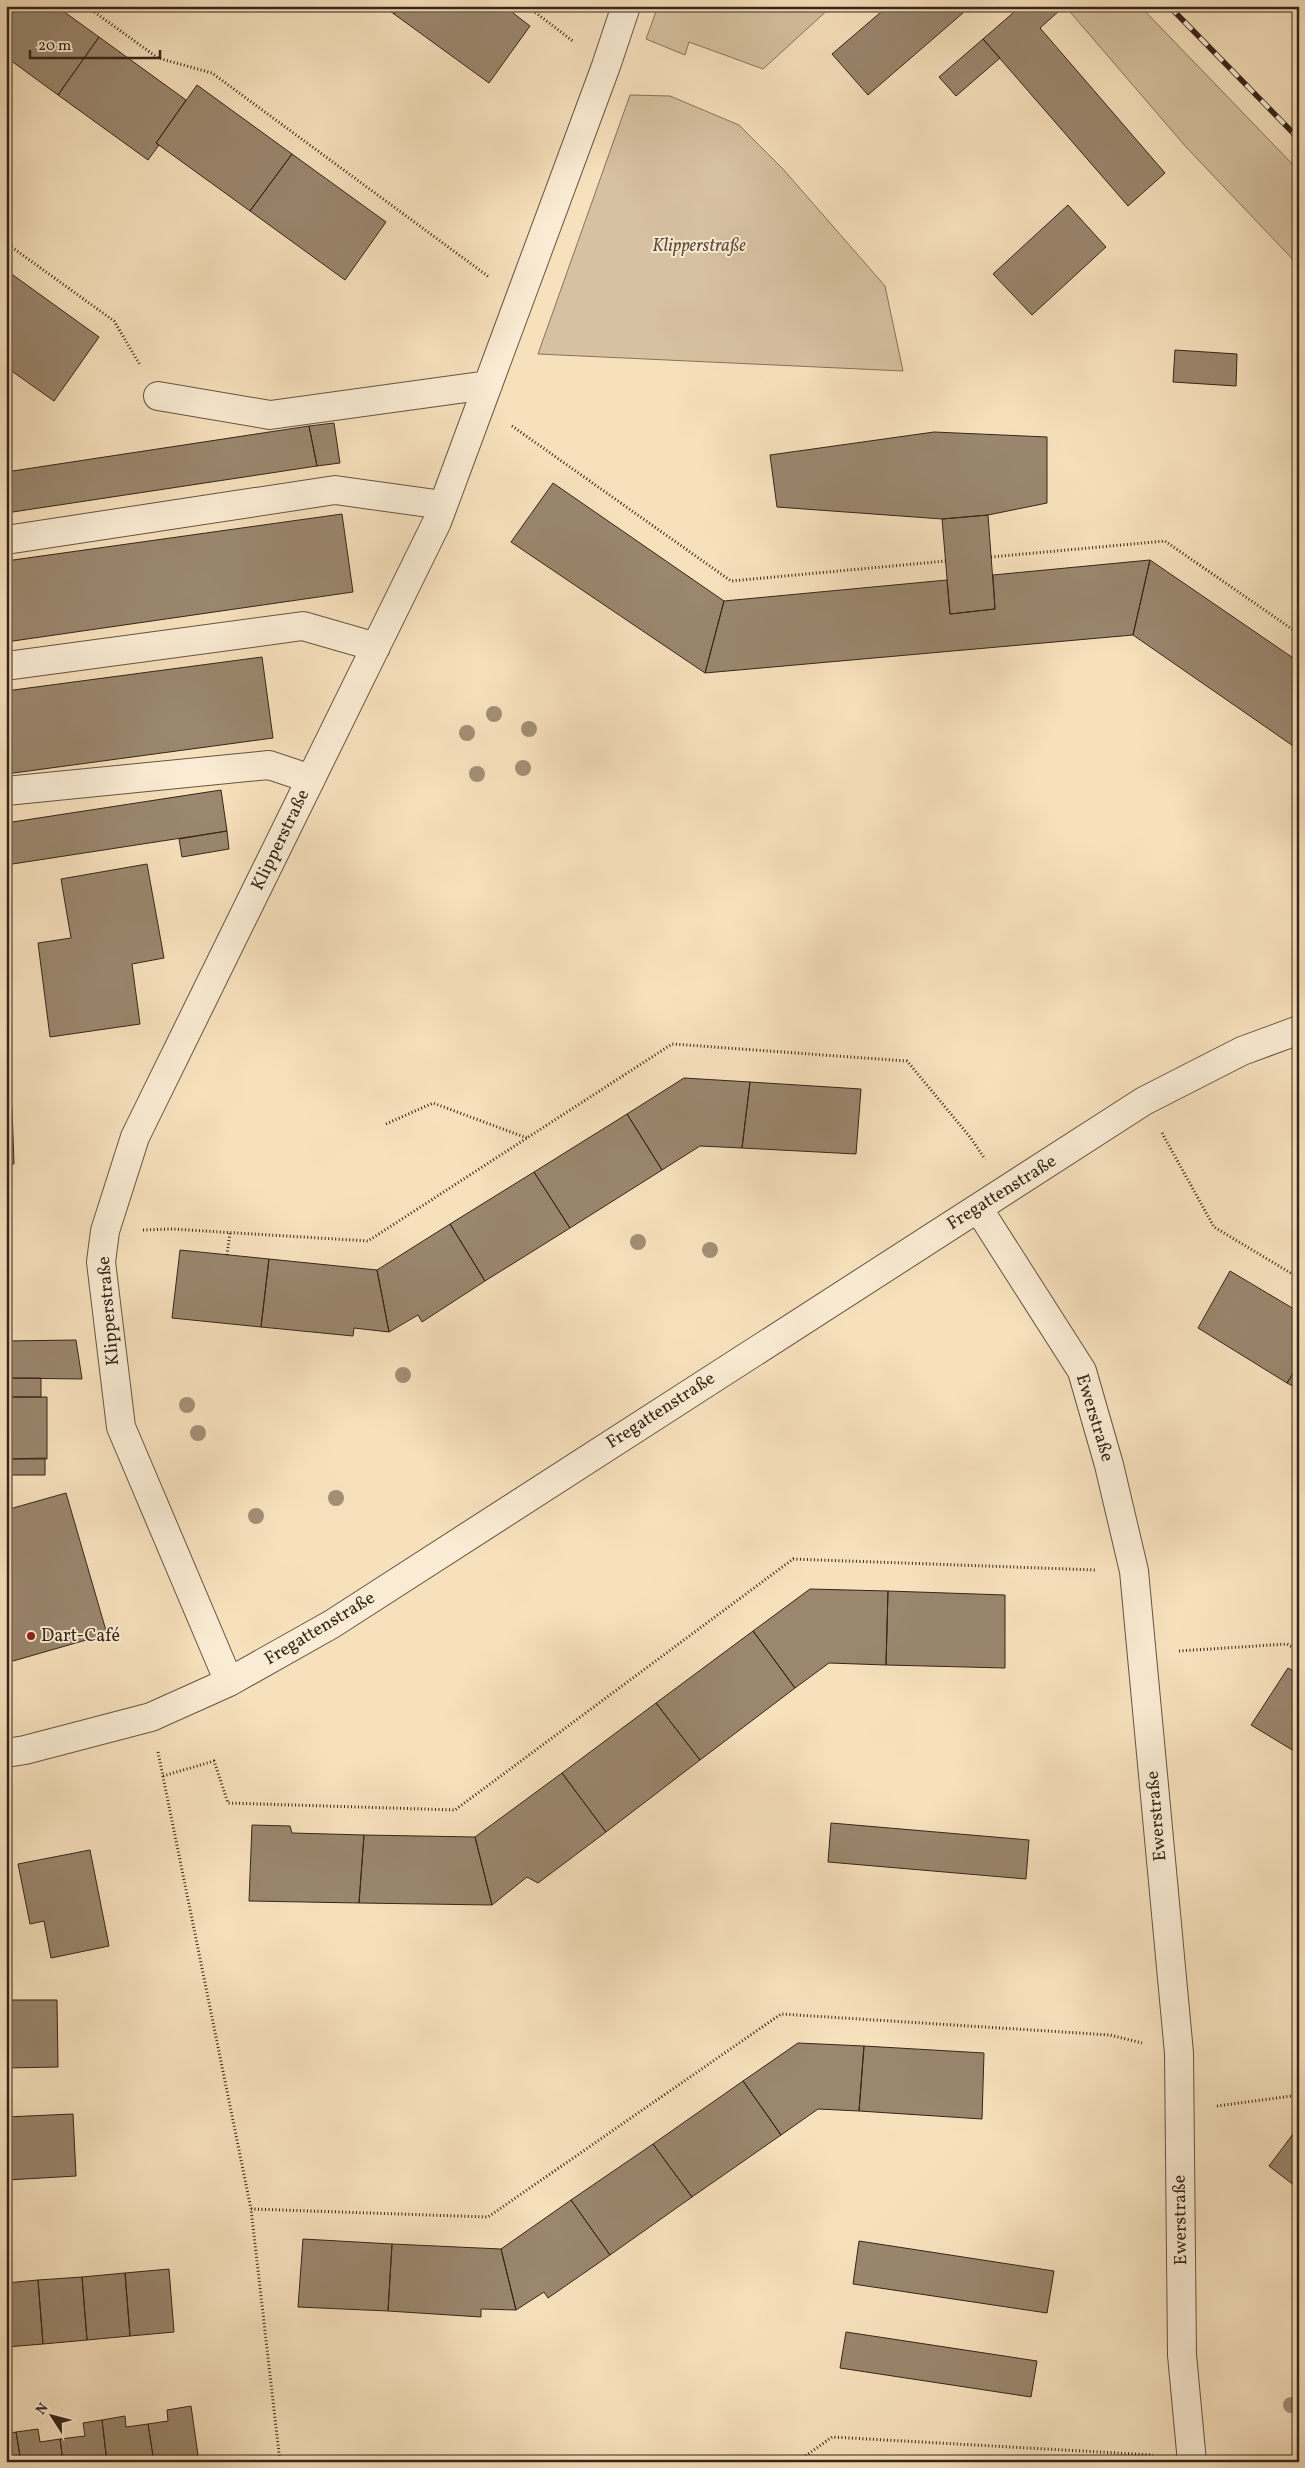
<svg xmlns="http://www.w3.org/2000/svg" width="1305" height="2468" font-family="Vollkorn,serif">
	<rect width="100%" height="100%" fill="#f7e1bd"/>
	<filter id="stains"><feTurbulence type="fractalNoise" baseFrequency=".004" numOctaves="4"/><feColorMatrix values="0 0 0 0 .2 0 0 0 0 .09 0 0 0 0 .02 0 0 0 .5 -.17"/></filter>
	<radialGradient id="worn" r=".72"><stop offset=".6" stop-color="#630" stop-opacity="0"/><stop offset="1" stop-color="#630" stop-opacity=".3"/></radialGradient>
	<path fill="#d6c1a1" stroke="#86735d" d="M658,6H832L763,69L689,42L685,55L646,39Z
		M1065,6H1140L1299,171V266L1186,147Z
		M630,95L670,96L739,125L783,169L885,286L903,371L538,354Z"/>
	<path fill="#9a876e" stroke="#362519" d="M6,6H56L99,37L58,95L6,57Z
		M383,6H400L394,14Z
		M400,6H504L530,26L489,83L394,14Z
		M888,6H971L868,95L832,54Z
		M1021,6H1055L1059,11L1040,28L1165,173L1128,206L983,39Z
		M99,37L186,100L156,143L159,145L148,160L58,95Z
		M983,39L1000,58L956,96L939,77Z
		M197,85L292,154L250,211L156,143Z
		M292,154L386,222L345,280L250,211Z
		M1068,205L1106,247L1032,315L993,274Z
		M6,270L99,337L54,401L6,367Z
		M1175,350L1237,354L1236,386L1173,382Z
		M334,423L340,463L317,466L309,426Z
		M309,426L317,466L6,513V472Z
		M934,432L1047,437V503L988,515L942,519L777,507L770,455Z
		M553,483L724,601L705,673L511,542Z
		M342,514L353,592L6,642V561Z
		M988,515L995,609L950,614L942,519Z
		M1150,560L1133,635L705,673L724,601L947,580L950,614L995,609L993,575Z
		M1150,560L1299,662V750L1133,635Z
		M262,657L273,738L6,774V691Z
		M221,790L227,831L6,865V823Z
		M227,831L229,849L182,857L179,839Z
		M147,864L164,958L132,964L140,1024L50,1037L38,943L71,938L61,879Z
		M684,1078L750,1082L742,1148L700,1146L662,1170L627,1114Z
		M750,1082L861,1089L856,1154L742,1148Z
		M6,1107H12L14,1164L6,1165Z
		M627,1114L662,1170L570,1228L534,1172Z
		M534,1172L570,1228L485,1281L450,1224Z
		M450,1224L485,1281L422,1322L418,1315L389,1332L377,1270Z
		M180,1250L269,1259L261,1327L172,1318Z
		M269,1259L377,1270L389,1332L354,1328L353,1336L261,1327Z
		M1230,1271L1299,1312V1364L1287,1383L1198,1328Z
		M76,1340L82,1379L6,1378V1341Z
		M1299,1364V1389L1287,1383Z
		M6,1378H41V1397H6Z
		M6,1397H47V1459H6Z
		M45,1458V1475H6V1459Z
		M66,1493L107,1634L6,1663V1510Z
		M810,1589L888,1591L886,1665L829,1663L795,1688L753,1631Z
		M888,1591L1005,1595V1668L886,1665Z
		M753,1631L795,1688L700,1760L656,1703Z
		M1288,1668L1299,1674V1754L1251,1725Z
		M656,1703L700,1760L606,1832L562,1773Z
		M562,1773L606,1832L538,1883L527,1877L492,1905L475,1837Z
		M831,1823L1029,1840L1026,1879L828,1862Z
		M252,1825L290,1826L292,1833L364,1835L359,1903L249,1901Z
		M364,1835L475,1837L492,1905L359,1903Z
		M90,1850L109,1946L51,1958L44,1921L30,1924L18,1864Z
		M6,2000H57L58,2067L6,2068Z
		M798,2043L864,2046L859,2111L818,2109L781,2135L743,2081Z
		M864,2046L984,2053L982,2119L859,2111Z
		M743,2081L781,2135L692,2197L653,2144Z
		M73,2114L76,2176L7,2180L6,2117Z
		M1299,2126V2189L1269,2166Z
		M653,2144L692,2197L610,2255L571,2200Z
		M571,2200L610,2255L548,2298L544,2292L516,2310L501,2249Z
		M303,2239L392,2244L388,2311L298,2307Z
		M859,2241L1054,2271L1047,2313L853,2284Z
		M392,2244L501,2249L516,2310L481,2309V2317L388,2311Z
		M169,2269L174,2332L130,2336L125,2273Z
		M125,2273L130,2336L87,2340L82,2277Z
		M82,2277L87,2340L43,2344L38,2280Z
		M38,2280L43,2344L6,2347V2283Z
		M846,2332L1037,2361L1031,2397L840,2368Z
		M191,2406L199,2462H154L148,2424L168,2421L167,2410Z
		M125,2416L126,2427L148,2424L154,2462H107L102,2420Z
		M102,2420L107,2462H63L60,2439L85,2436L83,2423Z
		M38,2429L40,2442L60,2439L63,2462H21L16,2432Z
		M16,2432L21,2462H6V2434Z"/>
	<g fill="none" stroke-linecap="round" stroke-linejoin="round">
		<g stroke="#665442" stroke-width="30">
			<path id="minor" d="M158,396L270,415L488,385
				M6,540L335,490L443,505
				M6,666L303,626L376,647
				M6,791L269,765L311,779
				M978,1208L1082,1371L1109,1465L1134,1571L1179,2053L1182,2355L1192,2462
				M229,1682L121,1427L101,1262L105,1231L135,1137L437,522L606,66L626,6
				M6,1753L25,1750L151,1717L229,1682L332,1624L1144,1101L1242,1051L1299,1030"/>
		</g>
		<path stroke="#362519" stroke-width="3" stroke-dasharray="1 2.5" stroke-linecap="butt" d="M86,6L158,58L212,73L489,277
			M527,6L574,42
			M6,243L114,321L140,365
			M512,426L731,581L946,561
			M991,557L1165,541L1299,634
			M386,1124L433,1103L527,1138
			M1162,1133L1214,1227L1299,1278
			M143,1230L172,1229L368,1241L672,1044L907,1061L970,1137L985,1159
			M227,1255L230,1233
			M1179,1651L1287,1644L1299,1651
			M158,1752L251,2209L280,2462
			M163,1776L214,1761L228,1803L455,1810L793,1559L1096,1570
			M1217,2106L1299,2095
			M251,2209L488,2217L781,2014L1110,2035L1142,2043
			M797,2462L832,2437L1153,2455"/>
		<use href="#minor" stroke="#faecd4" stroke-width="28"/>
		<g stroke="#362519" stroke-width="5.5">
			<path id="rail" d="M1169,6L1299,139"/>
		</g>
		<use href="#rail" stroke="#faecd4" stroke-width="4" stroke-dasharray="11" stroke-linecap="butt"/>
	</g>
	<g fill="#a38f76">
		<circle cx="494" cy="714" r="8"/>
		<circle cx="529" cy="729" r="8"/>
		<circle cx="467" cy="733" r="8"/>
		<circle cx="523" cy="768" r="8"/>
		<circle cx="477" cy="774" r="8"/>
		<circle cx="638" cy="1242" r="8"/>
		<circle cx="710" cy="1250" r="8"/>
		<circle cx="403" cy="1375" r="8"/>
		<circle cx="187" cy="1405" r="8"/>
		<circle cx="198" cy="1433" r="8"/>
		<circle cx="336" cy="1498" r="8"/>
		<circle cx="256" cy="1516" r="8"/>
		<circle cx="1291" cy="2405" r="8"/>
	</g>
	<circle fill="#8f2418" stroke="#faecd4" stroke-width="2" cx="31" cy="1636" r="5"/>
	<g text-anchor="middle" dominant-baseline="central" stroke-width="4" stroke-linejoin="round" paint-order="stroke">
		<g font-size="18" font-style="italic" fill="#5e4c3b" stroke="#faecd4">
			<text x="699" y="246">Klipperstraße</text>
		</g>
		<g font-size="18" fill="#362519" stroke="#faecd4">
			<text transform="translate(281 840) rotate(-64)">Klipperstraße</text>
			<text transform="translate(1002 1193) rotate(-32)">Fregattenstraße</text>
			<text transform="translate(109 1311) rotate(-95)">Klipperstraße</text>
			<text transform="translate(661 1411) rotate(-33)">Fregattenstraße</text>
			<text transform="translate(1094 1418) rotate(73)">Ewerstraße</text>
			<text transform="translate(320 1629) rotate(-31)">Fregattenstraße</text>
			<text transform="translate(1157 1816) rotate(-95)">Ewerstraße</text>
			<text transform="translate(1181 2220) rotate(-91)">Ewerstraße</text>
		</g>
		<g font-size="18" fill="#362519" stroke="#faecd4" text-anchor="start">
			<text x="41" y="1636">Dart-Café</text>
		</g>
	</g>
	<rect width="1305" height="2468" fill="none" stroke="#f7e1bd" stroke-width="25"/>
	<rect x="8" y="8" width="1290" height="2453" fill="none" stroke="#362519" stroke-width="2.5"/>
	<rect x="12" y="12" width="1280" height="2443" fill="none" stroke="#362519"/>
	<g transform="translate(52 2416) rotate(306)" stroke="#faecd4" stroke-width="4" paint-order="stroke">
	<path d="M0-4L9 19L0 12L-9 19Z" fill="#362519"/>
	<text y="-8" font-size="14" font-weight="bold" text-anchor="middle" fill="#362519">N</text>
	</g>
	<path d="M30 50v8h130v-8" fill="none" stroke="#362519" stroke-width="2.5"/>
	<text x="38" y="50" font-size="15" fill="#362519" stroke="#faecd4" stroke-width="4" paint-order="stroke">20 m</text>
	<rect width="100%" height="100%" filter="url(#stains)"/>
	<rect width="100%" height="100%" fill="url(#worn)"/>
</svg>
